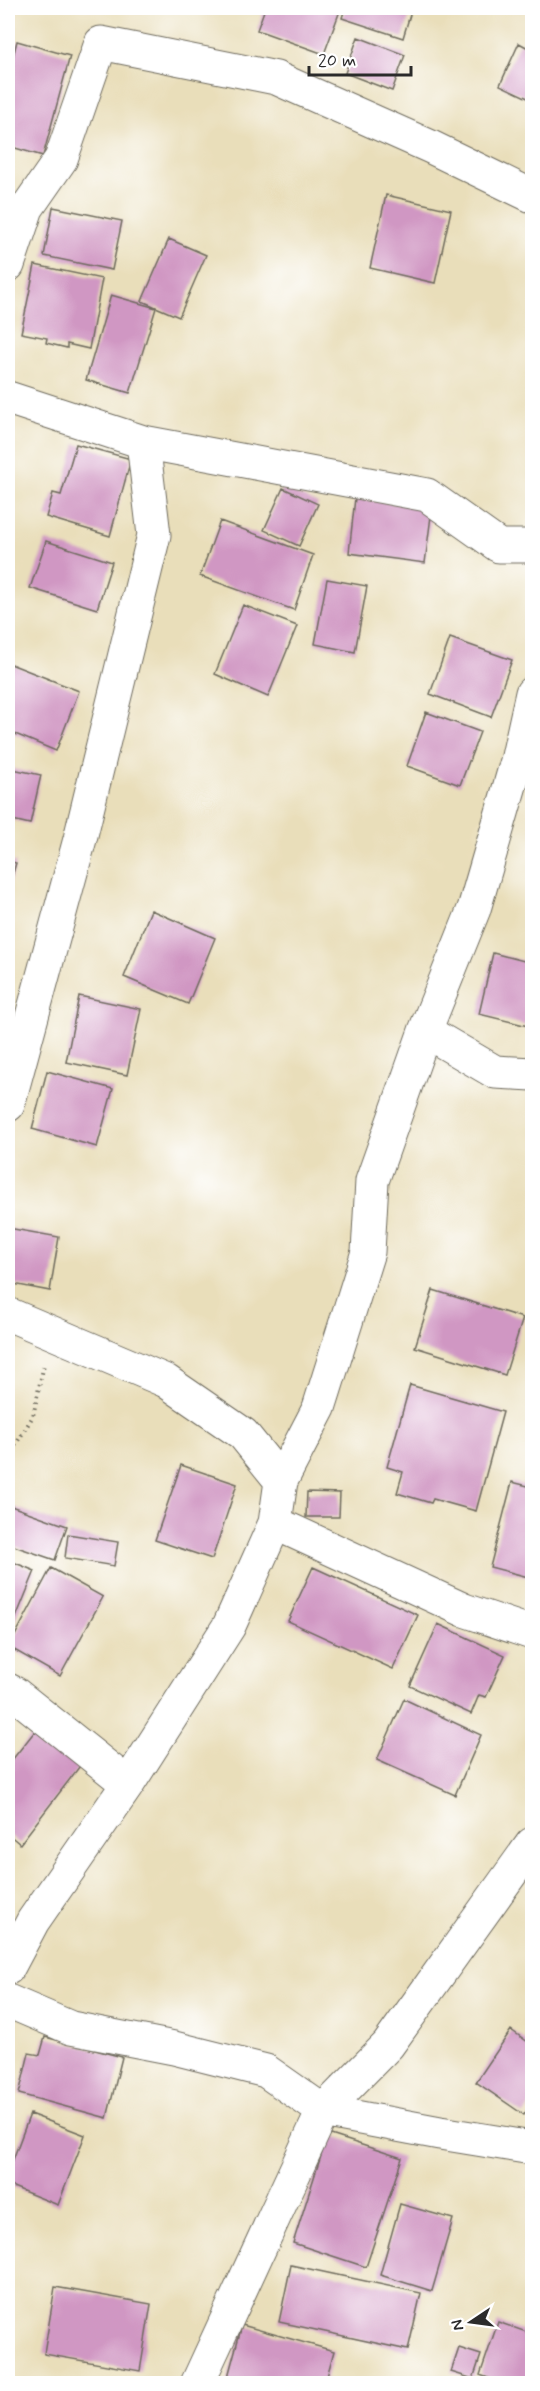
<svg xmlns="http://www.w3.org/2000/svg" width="540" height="2391" font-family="Mynerve,sans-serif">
	<rect width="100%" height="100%" fill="#fff"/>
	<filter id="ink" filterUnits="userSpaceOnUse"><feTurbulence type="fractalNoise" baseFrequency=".0167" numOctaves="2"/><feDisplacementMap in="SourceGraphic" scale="12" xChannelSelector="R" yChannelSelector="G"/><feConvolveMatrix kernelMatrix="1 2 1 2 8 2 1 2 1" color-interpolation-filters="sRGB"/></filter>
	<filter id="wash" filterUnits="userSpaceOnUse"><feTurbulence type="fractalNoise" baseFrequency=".008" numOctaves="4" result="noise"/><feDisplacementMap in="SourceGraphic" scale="24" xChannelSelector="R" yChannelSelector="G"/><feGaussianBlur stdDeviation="1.35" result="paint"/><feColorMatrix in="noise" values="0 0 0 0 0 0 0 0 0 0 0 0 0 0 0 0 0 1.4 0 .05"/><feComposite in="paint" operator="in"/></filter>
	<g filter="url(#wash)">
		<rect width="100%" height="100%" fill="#e9deba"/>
		<g id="blocks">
			<path fill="#d097c3" d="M265,8H341L324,54L257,30Z
				M345,8H412L403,38L342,18Z
				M358,37L405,55L392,91L345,73Z
				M17,41L70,56L43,156L8,146V76Z
				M519,43L532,50V100L500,85Z
				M386,195L451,210L435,283L370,268Z
				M53,207L122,221L112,270L44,256Z
				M169,239L206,255L179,317L142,301Z
				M35,265L102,279L89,349L67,344V348L46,343L47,338L21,333Z
				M111,295L156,308L130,393L86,380Z
				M76,444L131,459L110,536L46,517L53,493L61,495Z
				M283,488L318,504L299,546L264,530Z
				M355,498L432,508L425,563L349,553Z
				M220,521L313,555L294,610L200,576Z
				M46,541L112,562L97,609L30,588Z
				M327,579L367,586L355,652L315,644Z
				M243,605L297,626L268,697L215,674Z
				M450,638L512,660L491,717L430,694Z
				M8,663L79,691L56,751L8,731Z
				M426,712L480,732L460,785L407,766Z
				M8,768L41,775L30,824L8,819Z
				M8,861L16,863L8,890Z
				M151,910L215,938L188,1004L124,977Z
				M493,953L532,963V1027L479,1014Z
				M79,996L141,1009L127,1075L66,1062Z
				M47,1071L113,1089L97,1147L32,1129Z
				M8,1228L59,1237L50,1291L8,1283Z
				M433,1290L523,1318L505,1375L415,1347Z
				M410,1385L503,1412L476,1511L433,1499L431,1503L397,1493L403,1472L387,1467Z
				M181,1465L237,1484L212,1559L155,1540Z
				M512,1482L532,1487V1578L490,1567Z
				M307,1492L340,1493L339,1517H306Z
				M8,1505L67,1526L55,1560L8,1544Z
				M68,1534L118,1542L114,1566L65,1558Z
				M8,1560L35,1571L8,1637Z
				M313,1567L418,1615L393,1669L288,1621Z
				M51,1568L103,1597L60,1676L9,1647Z
				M438,1624L505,1655L486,1697L479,1695L471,1714L410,1686Z
				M404,1699L481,1735L455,1795L377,1760Z
				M35,1731L80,1766L20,1844L8,1834V1765Z
				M511,2030L532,2045V2102L524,2115L476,2082Z
				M45,2037L122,2057L107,2118L19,2094L29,2053L40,2055Z
				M30,2114L85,2135L58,2205L8,2185V2173Z
				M328,2134L402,2158L366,2267L293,2243Z
				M400,2204L453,2219L432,2291L380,2275Z
				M291,2265L421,2293L408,2350L279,2322Z
				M55,2287L151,2304L140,2371L44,2354Z
				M498,2322L532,2334V2384H504L480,2375Z
				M242,2325L334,2351L325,2384H226Z
				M459,2348L481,2355L473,2379L451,2372Z"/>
		</g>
	</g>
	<g filter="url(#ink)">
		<use href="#blocks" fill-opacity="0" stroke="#6e6a5d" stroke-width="1.5"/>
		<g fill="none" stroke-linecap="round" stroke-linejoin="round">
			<g stroke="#6e6a5d" stroke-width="35">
				<path id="street" d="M8,265L27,208L61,159L101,43L276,78L431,147L532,196
					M8,398L143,442L427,495L499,546H532
					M425,1031L495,1072L532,1074
					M8,1105L80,839L154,535L143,442
					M8,1314L166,1381L243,1434L281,1481
					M275,1523L464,1610L532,1633
					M8,1690L14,1693L128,1784
					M8,1968L33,1921L128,1784L229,1626L275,1523L281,1481L319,1408L368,1252L372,1181L425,1031L474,909L517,761L532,693
					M8,2001L71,2028L174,2048L266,2071L323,2111L440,2133L532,2148
					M197,2384L323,2111L388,2045L532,1844"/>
			</g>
			<path stroke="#6e6a5d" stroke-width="4" stroke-dasharray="1.5 4.5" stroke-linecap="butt" d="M9,1456L33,1416L44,1364"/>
			<use href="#street" stroke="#fff" stroke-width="33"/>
		</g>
	</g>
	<rect width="540" height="2391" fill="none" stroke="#fff" stroke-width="30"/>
	<g transform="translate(471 2322) rotate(257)" stroke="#ffffff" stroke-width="4.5" paint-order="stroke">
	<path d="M0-4.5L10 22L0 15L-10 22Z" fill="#2b2b2b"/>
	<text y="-9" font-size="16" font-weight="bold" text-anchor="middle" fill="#2b2b2b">N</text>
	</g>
	<path d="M309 66v9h102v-9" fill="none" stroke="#2b2b2b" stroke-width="3"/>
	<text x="318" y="66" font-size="18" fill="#2b2b2b" stroke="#ffffff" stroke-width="4.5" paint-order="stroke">20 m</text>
</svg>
